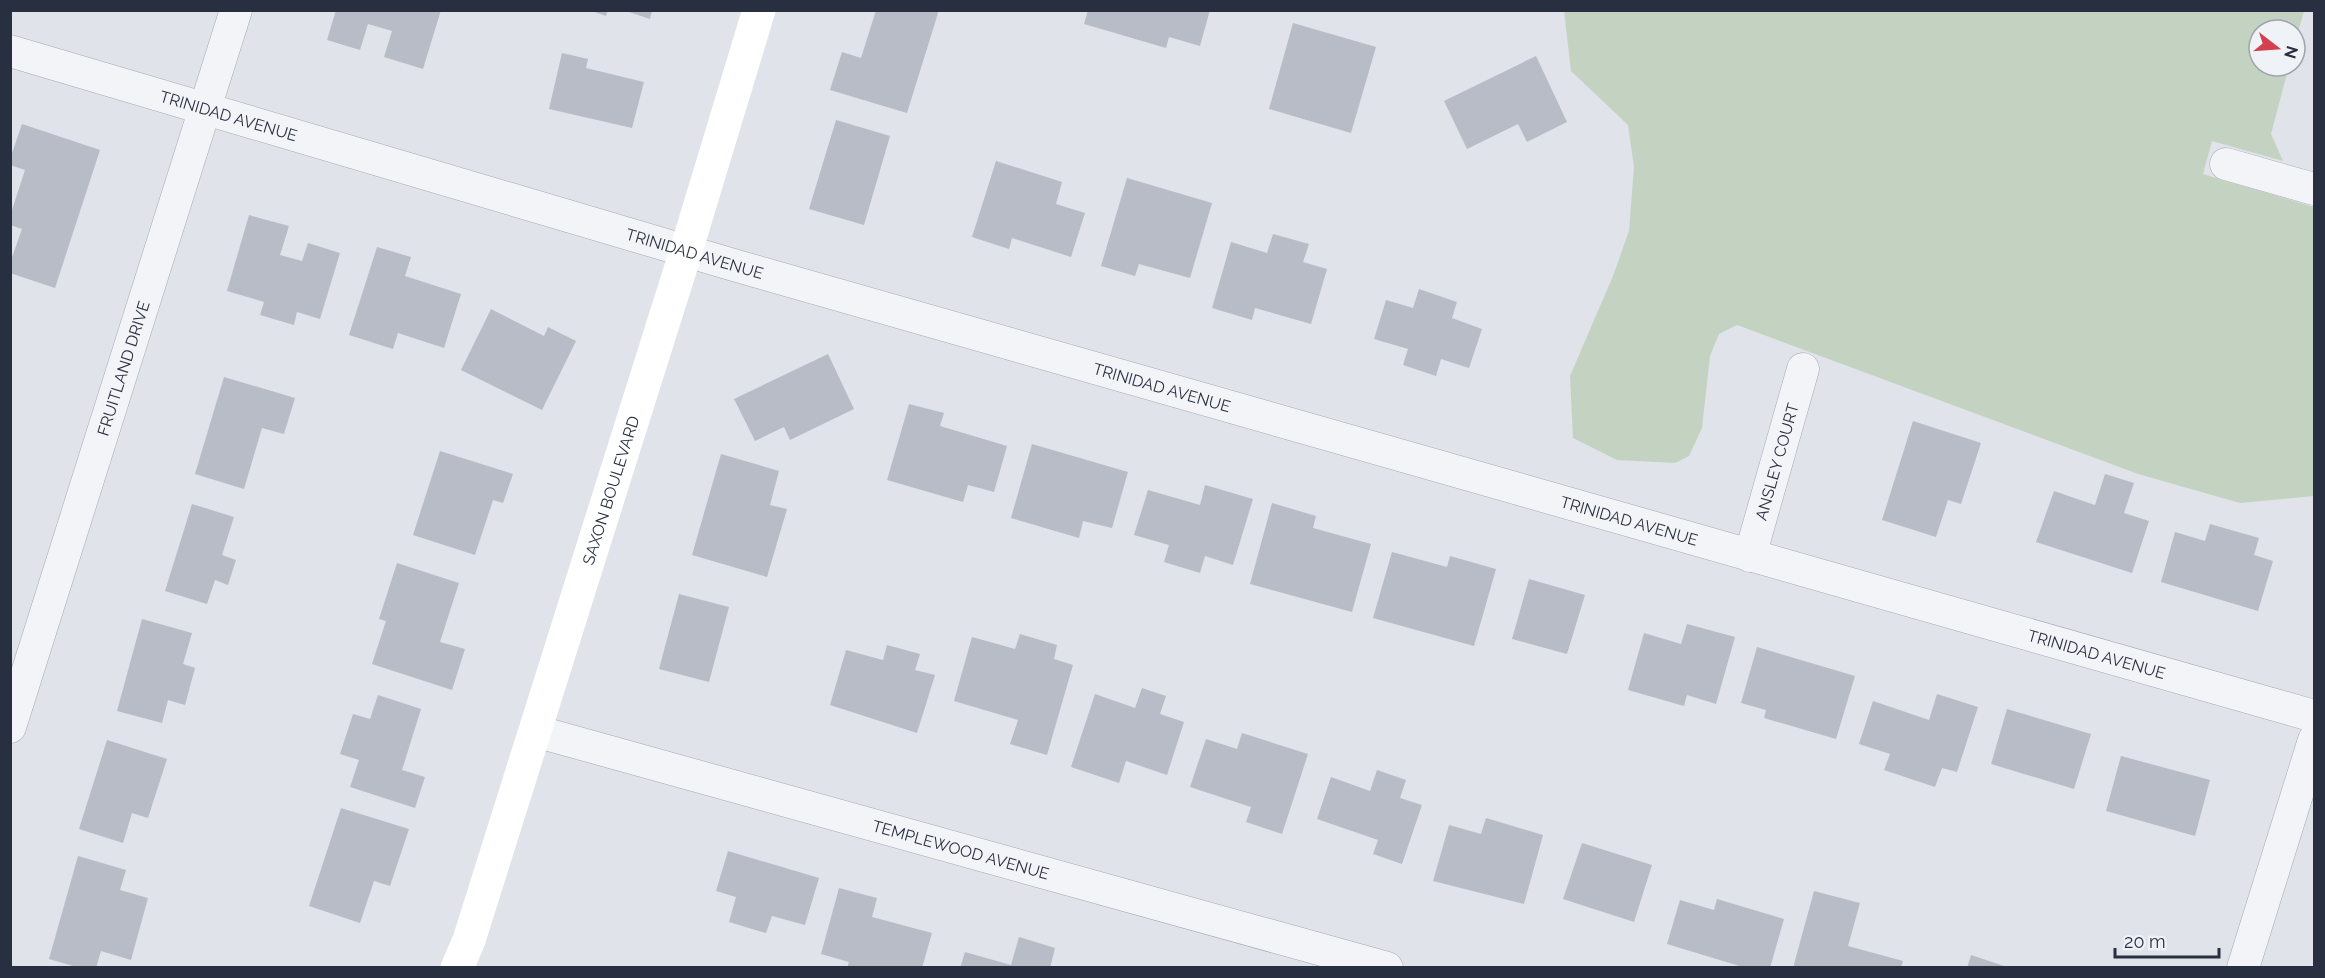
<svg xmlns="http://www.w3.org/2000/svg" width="2325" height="978" font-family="Raleway,sans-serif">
	<rect width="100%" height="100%" fill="#e0e3e9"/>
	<path fill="#c4d3c1" d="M1564,11H2304L2295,43V30H2259V66H2289L2271,134L2283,161L2212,141L2203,174L2314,207V496L2240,503L2138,474L1737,325L1719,334L1710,356L1702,428L1689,456L1675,463L1617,460L1573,438L1570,376L1613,276L1629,231L1634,167L1628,125L1571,71Z"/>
	<path fill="#b7bcc6" d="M336,10H441L423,69L384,57L392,31L368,24L360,50L327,40Z
		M589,10H608L606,16Z
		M623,10H652L650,19Z
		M876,10H939L907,113L830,90L842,52L861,58Z
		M1088,10H1210L1200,46L1169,37L1166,48L1084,24Z
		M1293,23L1376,47L1351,133L1269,109Z
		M562,53L588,59L586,68L644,82L632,128L549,109Z
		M1536,56L1567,122L1527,142L1518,124L1467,149L1444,101Z
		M836,120L890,136L864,225L809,209Z
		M22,124L100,150L55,288L10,273V263L22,229L10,225V216L25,170L10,165V159Z
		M996,161L1062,182L1056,204L1085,213L1071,257L1012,238L1009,249L972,237Z
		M1127,178L1212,203L1190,278L1139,264L1135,276L1101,266Z
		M249,215L289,226L280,255L302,261L308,243L340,253L320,319L297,312L294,325L260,315L264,302L227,291Z
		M1273,234L1309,244L1303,262L1327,269L1311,324L1255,308L1252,320L1212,308L1231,242L1267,253Z
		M377,247L411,257L405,276L461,294L444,348L398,333L393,349L349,335Z
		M1419,289L1457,302L1452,318L1482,329L1469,368L1441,359L1436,376L1403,365L1408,349L1374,339L1386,300L1413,308Z
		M491,309L544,336L548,327L576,341L542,410L461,370Z
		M828,354L854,409L790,440L784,427L755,441L734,399Z
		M224,377L295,398L284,434L262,428L244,489L195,474Z
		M909,404L944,413L940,426L1007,446L994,492L968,485L963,502L887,480Z
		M1913,421L1981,443L1961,504L1948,500L1936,537L1882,520Z
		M1032,444L1128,472L1112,528L1083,521L1079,538L1011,518Z
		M440,451L513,474L503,503L493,500L475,555L413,535Z
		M721,454L779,471L770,505L787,509L767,577L692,555Z
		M2105,474L2134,483L2124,513L2149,521L2132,573L2036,542L2054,491L2095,505Z
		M1205,485L1253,499L1233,565L1205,556L1200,573L1164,562L1169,545L1134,535L1148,490L1200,505Z
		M1272,503L1316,516L1313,528L1371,544L1352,612L1250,584Z
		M192,504L234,517L222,555L236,560L228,585L215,580L207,604L165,591Z
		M2210,524L2259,538L2254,555L2273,561L2258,611L2161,582L2175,532L2205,541Z
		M1392,552L1447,567L1450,556L1496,569L1474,646L1373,618Z
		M397,563L459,583L440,642L465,649L452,690L372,664L386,621L379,619Z
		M1529,579L1585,595L1567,654L1512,639Z
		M679,594L729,607L709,682L659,669Z
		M142,619L192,633L183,664L195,668L185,705L168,700L162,723L117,711Z
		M1687,624L1735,637L1716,704L1687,695L1684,706L1628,690L1644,633L1681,644Z
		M1020,634L1057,645L1054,659L1073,665L1047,755L1010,744L1018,720L954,701L972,637L1015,649Z
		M887,645L920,654L915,670L935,675L917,733L830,705L846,650L883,660Z
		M1757,647L1855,676L1836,739L1764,718L1766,710L1741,703Z
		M1142,688L1166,696L1160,714L1184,722L1167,775L1126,761L1119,783L1071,767L1095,694L1135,708Z
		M1937,694L1978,707L1957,772L1942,768L1935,787L1884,770L1890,754L1859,744L1873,701L1929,720Z
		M378,695L421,709L402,770L425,777L415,808L350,787L359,760L340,754L353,714L370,719Z
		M2007,709L2091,734L2074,789L1991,764Z
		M1242,733L1308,754L1282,834L1246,822L1251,807L1190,787L1206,739L1237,749Z
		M107,740L167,759L148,818L132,813L123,843L79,829Z
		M2121,756L2210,780L2195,836L2106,811Z
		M1377,770L1406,780L1400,798L1422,805L1402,864L1373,854L1378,840L1317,819L1331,777L1370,791Z
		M341,808L409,829L390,886L374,881L360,923L309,906Z
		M1486,818L1543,835L1524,904L1433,881L1449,825L1481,834Z
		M1582,843L1652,865L1634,922L1563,899Z
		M728,851L819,878L805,925L772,916L766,933L729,922L736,897L716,891Z
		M78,856L126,870L120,890L148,898L131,960L101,951L96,968H80L49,959Z
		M839,888L877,898L872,917L932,933L922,968H847L849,962L821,954Z
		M1814,891L1860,903L1848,946L1903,961L1901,968H1793Z
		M1717,899L1784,919L1770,968H1746L1667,944L1680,900L1714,910Z
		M1019,937L1055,948L1050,968H960L965,952L1011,965Z
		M1971,955L2007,967V968H1967Z"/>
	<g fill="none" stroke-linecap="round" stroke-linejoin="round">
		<g stroke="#a5a9b3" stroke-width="33">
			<g id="street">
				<path id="s1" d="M10,51L737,266L2314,716"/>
				<path d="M2226,164L2314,189"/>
				<path id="s2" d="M1750,556L1803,369"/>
				<path id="s3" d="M10,727L236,10"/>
				<path id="s4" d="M535,731L1387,968"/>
				<path d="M2243,968L2314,740"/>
			</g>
		</g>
		<use href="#street" stroke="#f3f4f7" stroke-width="32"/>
		<path stroke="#fff" stroke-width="33" id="s5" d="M457,968L469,940L686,251L759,10"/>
	</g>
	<g text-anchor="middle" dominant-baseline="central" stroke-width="6" stroke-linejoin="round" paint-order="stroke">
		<g font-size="16" fill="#282f41" stroke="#eff2f7">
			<text stroke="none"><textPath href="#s1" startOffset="228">TRINIDAD AVENUE</textPath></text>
			<text stroke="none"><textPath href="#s1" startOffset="714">TRINIDAD AVENUE</textPath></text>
			<text stroke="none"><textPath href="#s3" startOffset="376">FRUITLAND DRIVE</textPath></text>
			<text stroke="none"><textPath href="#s1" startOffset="1200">TRINIDAD AVENUE</textPath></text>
			<text stroke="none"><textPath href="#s2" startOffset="98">ANSLEY COURT</textPath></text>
			<text stroke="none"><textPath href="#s5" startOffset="502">SAXON BOULEVARD</textPath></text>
			<text stroke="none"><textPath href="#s1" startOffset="1686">TRINIDAD AVENUE</textPath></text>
			<text stroke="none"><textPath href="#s1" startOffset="2172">TRINIDAD AVENUE</textPath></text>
			<text stroke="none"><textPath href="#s4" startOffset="442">TEMPLEWOOD AVENUE</textPath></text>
		</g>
	</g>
	<rect width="2325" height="978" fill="none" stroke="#282f41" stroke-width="24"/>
	<g transform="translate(2277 48) rotate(107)"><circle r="28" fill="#eff2f7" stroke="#9fa4ae" stroke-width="1.5"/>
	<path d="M0-4.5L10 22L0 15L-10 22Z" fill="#d1424e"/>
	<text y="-9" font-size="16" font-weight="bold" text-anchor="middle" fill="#282f41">N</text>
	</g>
	<path d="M2115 948v9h104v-9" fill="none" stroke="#282f41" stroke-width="3"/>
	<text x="2124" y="948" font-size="18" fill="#282f41" stroke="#eff2f7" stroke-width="4.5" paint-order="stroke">20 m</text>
</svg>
